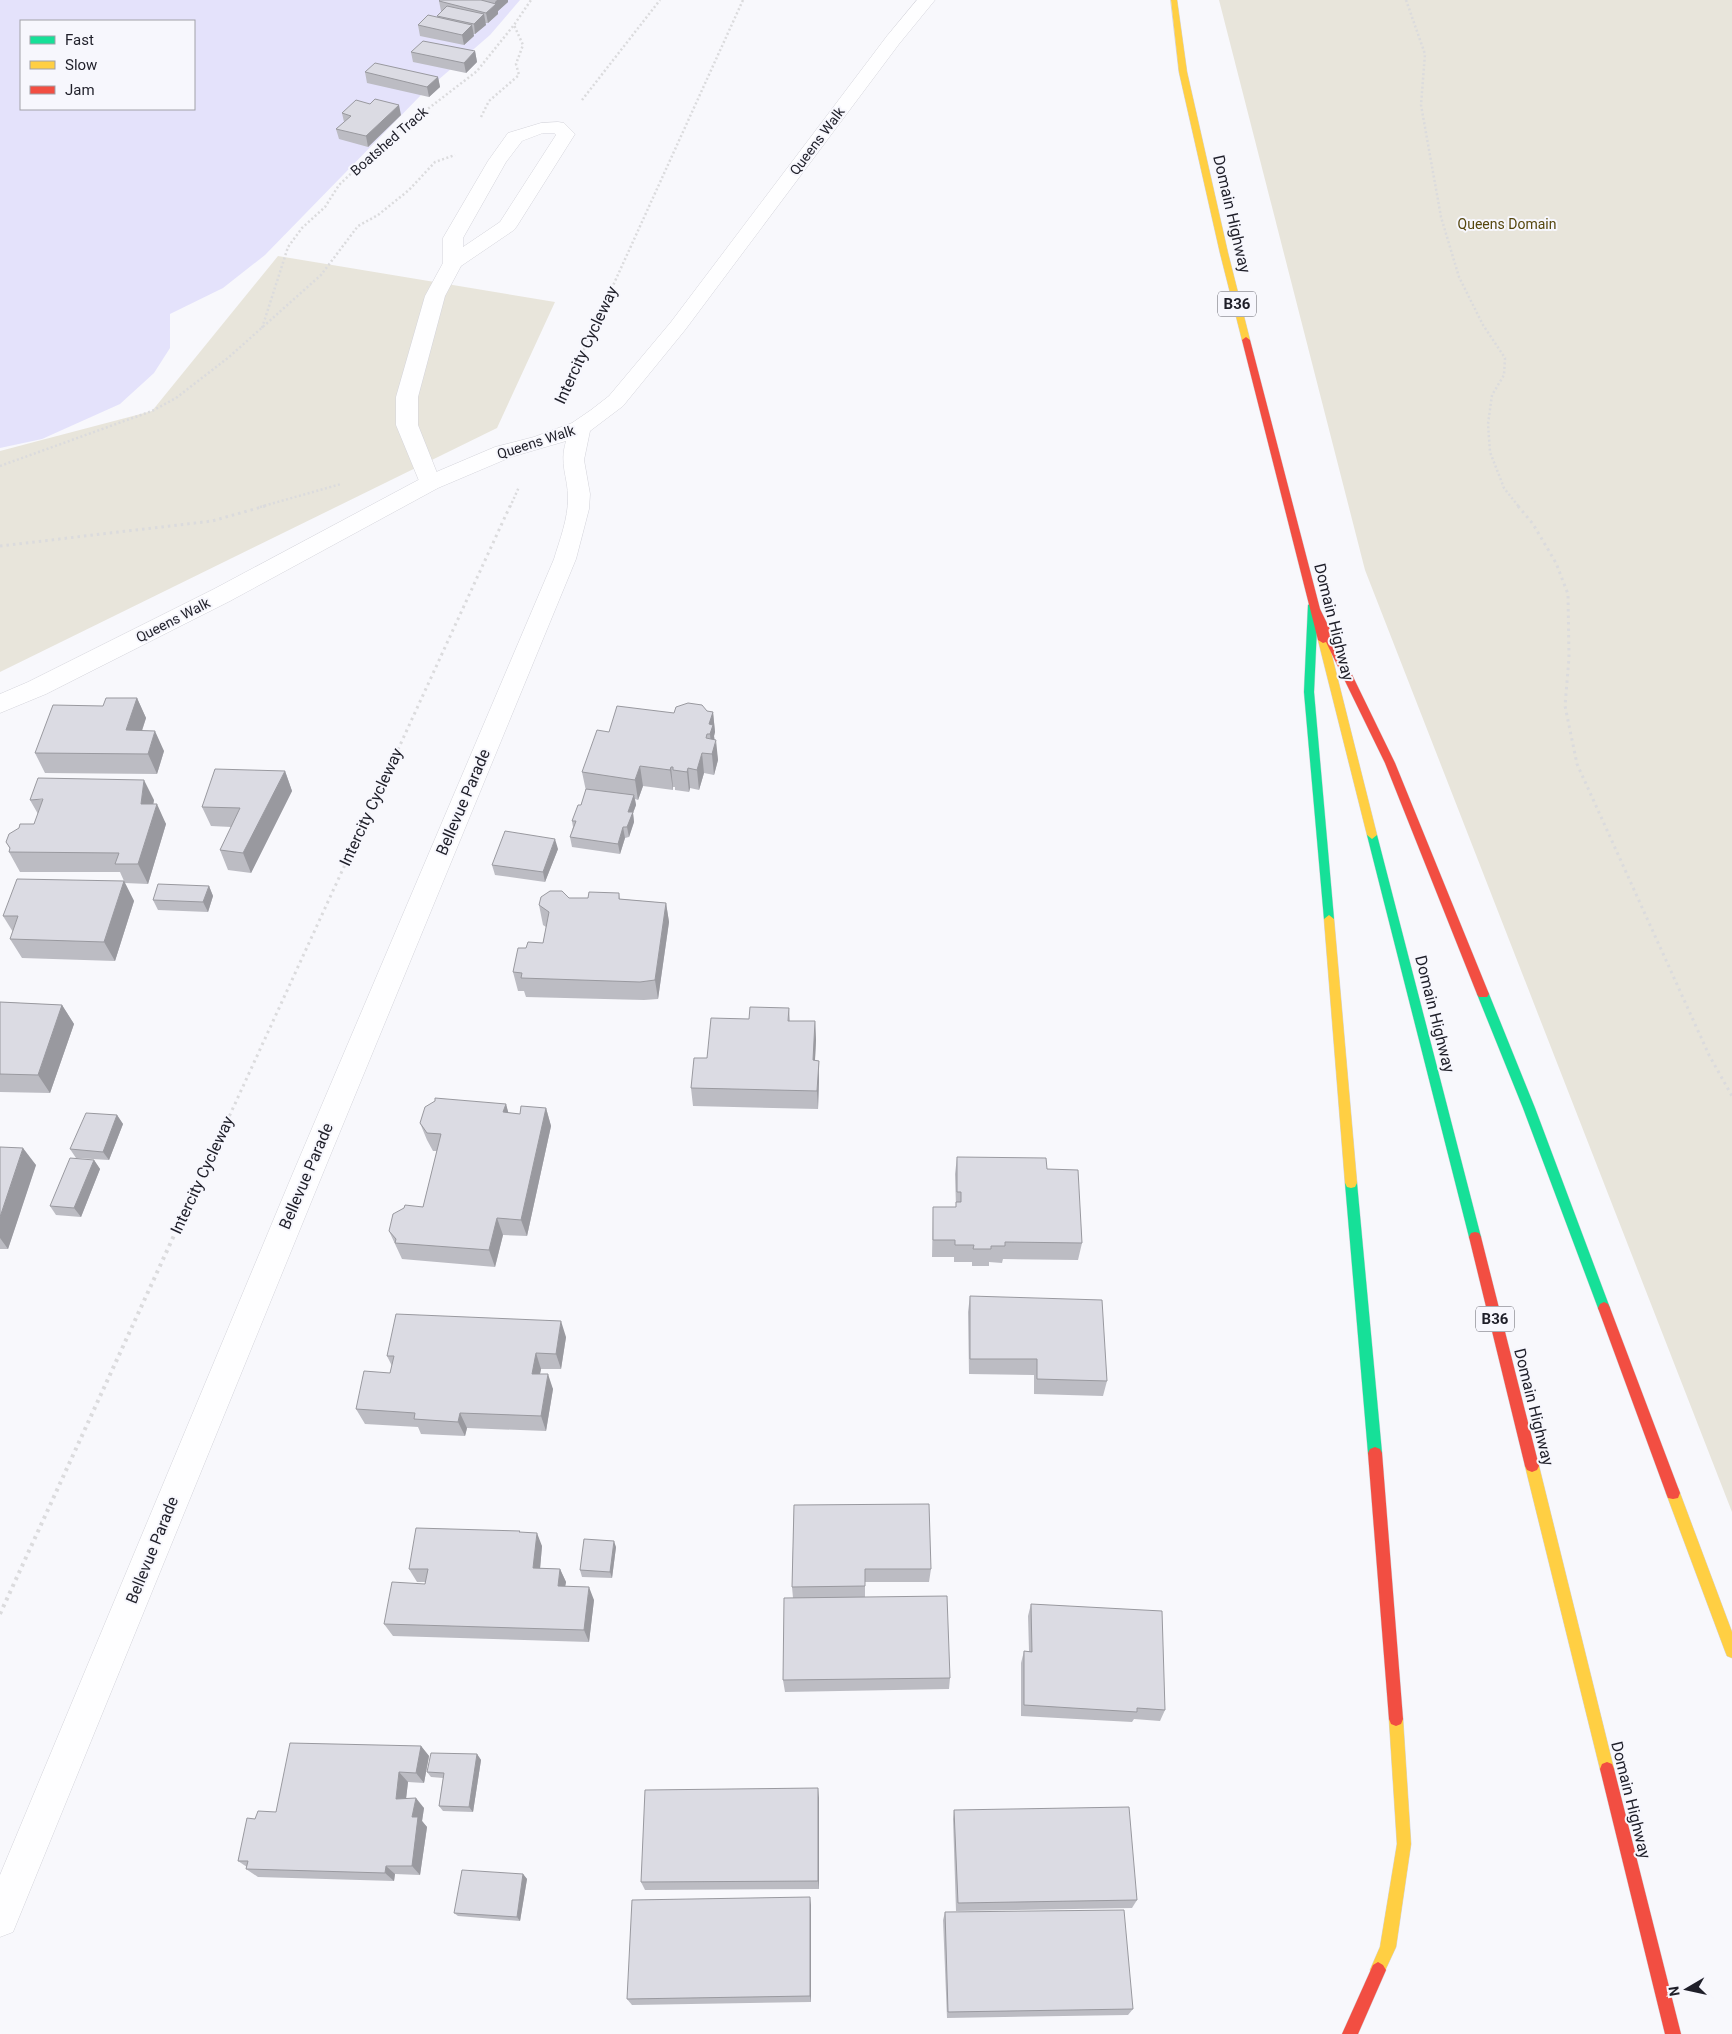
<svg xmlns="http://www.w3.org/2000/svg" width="1732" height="2034" font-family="Roboto,sans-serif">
	<rect width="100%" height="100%" fill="#f8f8fc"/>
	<path fill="#e8e5db" d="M1219,0H1732V1512L1365,570Z
		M278,256L555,302L497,428L0,672V451L152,411Z"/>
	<path fill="#e4e2fb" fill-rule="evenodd" d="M0,0H520L490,35L422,94L265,255L223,288L170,314V348L154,373L120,404L42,439L0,448ZM21,21H194V109H21Z"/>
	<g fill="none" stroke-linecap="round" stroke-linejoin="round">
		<g stroke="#d4d4db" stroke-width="1">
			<path id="lane" d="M558,122L564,123L575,134L517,226L514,230L461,266L445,296L418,397V425L441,483L438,488L430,490L422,488L396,425V397L425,296L443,263V238L488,161L508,133L541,123ZM543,133H554L556,135L500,222L463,247V238L506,162L522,141Z"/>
		</g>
		<g stroke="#d4d4db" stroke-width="1">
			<path id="street" d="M917,0H935L899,44L685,330L623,406L590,431L584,460L590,494L589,509L576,559L323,1173L13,1932L0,1937V1875L293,1173L554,559C560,539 568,519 568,498C568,476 559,465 566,441L511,457L438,488L230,601L46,694L0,713V694L28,682L214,589L422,478L495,447L534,437L572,423L591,410L609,396L671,322L887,36Z"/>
		</g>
		<g stroke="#d4d4db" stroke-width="1">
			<path id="fast" d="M1313,602L1318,605L1314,692L1334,919L1329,923L1324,919L1304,692L1308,605Z
				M1372,831L1377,835L1481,1237L1479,1241L1475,1242L1471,1241L1469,1237L1367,835Z
				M1483,989L1487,991L1489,994L1535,1108L1610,1308L1608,1312L1604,1314L1600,1312L1598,1308L1523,1108L1477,994L1479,991Z
				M1351,1178L1355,1179L1357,1183L1382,1453L1380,1457L1375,1459L1370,1457L1368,1453L1345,1183L1347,1179Z"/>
		</g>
		<g stroke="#d4d4db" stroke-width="1">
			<path id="slow" d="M1171,0H1177L1187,72L1228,253L1250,340L1246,343L1242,340L1220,253L1179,72Z
				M1323,637L1328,640L1377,835L1372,839L1367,835L1318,640Z
				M1329,915L1334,919L1357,1183L1355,1187L1351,1188L1347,1187L1345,1183L1324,919Z
				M1532,1460L1537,1462L1539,1466L1614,1769L1612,1774L1607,1776L1602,1774L1600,1769L1525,1466L1527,1462Z
				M1673,1487L1678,1488L1680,1493L1732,1632V1658L1727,1656L1725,1651L1666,1493L1668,1488Z
				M1396,1712L1401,1714L1403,1719L1411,1844L1396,1947L1383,1975L1378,1978L1373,1975L1370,1970L1380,1947L1397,1844L1389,1719L1391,1714Z"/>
		</g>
		<g stroke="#d4d4db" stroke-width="1">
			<path id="jam" d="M1246,337L1250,340L1320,609L1395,763L1489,994L1487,997H1479L1477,994L1385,763L1326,642L1323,643L1318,640L1242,340Z
				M1475,1232L1479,1233L1481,1237L1539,1466L1537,1470L1532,1472L1527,1470L1525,1466L1469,1237L1471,1233Z
				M1604,1302L1608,1304L1610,1308L1680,1493L1678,1498L1673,1499L1668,1498L1666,1493L1598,1308L1600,1304Z
				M1375,1447L1380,1449L1382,1453L1403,1719L1401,1724L1396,1726L1391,1724L1389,1719L1368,1453L1370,1449Z
				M1607,1762L1612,1764L1614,1769L1681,2034H1665L1600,1769L1602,1764Z
				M1378,1962L1383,1965L1386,1970L1358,2034H1342L1373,1965Z"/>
		</g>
		<path stroke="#dbdbdd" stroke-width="2.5" stroke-dasharray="2 2.5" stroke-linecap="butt" d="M1406,0L1425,54L1421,105L1441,217L1459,277L1483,325L1505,358L1504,375L1492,395L1488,424L1490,452L1504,488L1519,507
			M582,100L660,0
			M481,117L489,101L519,75L516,64L523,45L514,25
			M262,328L288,247L302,228L325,207L339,185L381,145L477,71L514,25L531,0
			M565,391L743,0
			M0,466L152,411L176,398L229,357L321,275L358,226L378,215L409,190L435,162L455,155
			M260,507L341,484
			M510,507L519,487"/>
		<path stroke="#dbdbdd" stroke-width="3" stroke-dasharray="2.5 4" stroke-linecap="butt" d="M1518,506L1533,524L1556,563L1568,594L1569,658L1565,706L1577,764L1709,1055L1732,1096
			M0,546L212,521L265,506
			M205,1169L510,506"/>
		<path stroke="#dbdbdd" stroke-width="4" stroke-dasharray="3 4.5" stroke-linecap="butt" d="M0,1614L205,1168"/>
		<use href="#lane" fill="#fefeff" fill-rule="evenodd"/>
		<use href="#street" fill="#fefeff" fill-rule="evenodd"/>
		<use href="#fast" fill="#16e098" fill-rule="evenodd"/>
		<use href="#slow" fill="#ffcf43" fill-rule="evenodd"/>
		<use href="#jam" fill="#f24e42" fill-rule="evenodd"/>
	</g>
	<path fill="#bcbcc3" d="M440,0H508V2L498,11V14L488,23H485L486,25L475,34H473L474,36L464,45L420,36L418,25L438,17L437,16L442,12L441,11L439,1Z
		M475,51L477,62L466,73L413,62L411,52Z
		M365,72L438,77L440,87L429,97L367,83Z
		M342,113L401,115L368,147L339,139L336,129L344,122Z
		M137,698L146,718L142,731L164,751L157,774L45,773L35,753L103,706Z
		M707,711L713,712L715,732L714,736L718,760L714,775L704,773L699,790L690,788L689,792L675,790V787H673V790L643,786L638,800L635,799L636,805L633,813L634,822L629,837L625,838L620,854L572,847L570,837L573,827L572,821L581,805L586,791L582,772L609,732L674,713Z
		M285,771L292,791L251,873L228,870L220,850L231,827L211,826L202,807Z
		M30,800H154L153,804L166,824L148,884L125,883L134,901L115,961L22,958L10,939L13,932L3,916L124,881L120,872H20L9,852L10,849L6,842L19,828L34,824L38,814Z
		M558,849L545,882L495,875L492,865Z
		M209,886L213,896L208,912L158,910L153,900Z
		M619,893L620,899L666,903L669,922L658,999L644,1000L526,997L524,991H518L513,972L526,948L543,943L546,927L543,925L539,905L569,898H588Z
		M0,1002L62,1005L74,1024L50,1093L0,1092Z
		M789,1008L790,1021H815L816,1040L815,1060L819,1061V1079L818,1109L693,1106L691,1088L707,1058L749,1019Z
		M506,1104L508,1113L520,1114L546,1108L551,1126L527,1236L503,1235L495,1267L402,1259L389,1231L423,1207L437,1151H433L427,1140L420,1123Z
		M117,1115L123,1124L109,1160L76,1158L70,1149Z
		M0,1147L36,1165L8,1249H0Z
		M957,1157L1047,1169L1082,1243L1078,1260L1003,1259L1002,1263L989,1262V1266H972V1262H954V1257H932L933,1207H956L955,1174Z
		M94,1160L100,1169L81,1217L56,1215L50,1206Z
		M970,1296L1107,1381L1103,1396L1034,1394V1375L969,1374L968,1312Z
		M566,1337L561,1369H541L540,1374L553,1389L546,1431L467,1428L465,1436L421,1434L418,1427L365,1424L356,1409L390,1373L392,1366L387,1356Z
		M794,1505L931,1569L929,1582H865V1597L950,1678L949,1689L785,1692L783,1680L793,1598L792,1587Z
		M520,1532L542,1546L540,1568L560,1569L566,1582L565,1586L594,1600L589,1642L393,1636L384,1624L425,1584L426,1582H417L409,1569Z
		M616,1547L612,1578L582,1577L580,1570Z
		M1031,1604L1165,1710L1160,1721L1134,1719L1132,1722L1021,1716V1663L1024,1651H1029L1028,1616Z
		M421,1746L429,1756L424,1783L408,1782L406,1798L424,1808L422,1821L427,1827L420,1875L395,1874L394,1881L258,1877L246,1869L247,1867L238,1861L255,1819L276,1812Z
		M477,1754L481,1760L473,1812L443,1811L439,1806L443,1778L431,1777L427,1772Z
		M819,1798V1889L645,1890L641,1882Z
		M954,1810L1137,1900L1132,1908L956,1911L953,1819Z
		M523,1874L527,1879L520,1921L458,1916L454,1913Z
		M811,1905V2002L632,2005L627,1999Z
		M945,1912L1133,2009L1128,2015L947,2018L943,1920Z"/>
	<path fill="#99999f" d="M497,0H508V2L498,11V14L488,23L486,13L495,5V2Z
		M484,14L486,25L475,34L474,24Z
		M472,25L474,36L464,45L462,35Z
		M475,51L477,62L466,73L464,63Z
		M438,77L440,87L429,97L427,87Z
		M399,105L401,115L368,147L366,136Z
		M137,698L146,718L135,751L126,730Z
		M713,712L715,732L714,736L715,745L716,740L718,760L714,775L709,724Z
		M155,731L164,751L157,774L148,754Z
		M702,753L704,773L699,790L697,770Z
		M640,766L643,786L638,800L635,780Z
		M671,767L673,787V790L670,770Z
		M688,768L690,788L689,792L687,772Z
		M285,771L292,791L251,873L243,853Z
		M144,780L154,800L150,823L141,804Z
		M634,795L636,805L633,813L634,822L629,837L627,827L628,812Z
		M157,804L166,824L148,884L138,864Z
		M623,827L625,838L620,854L618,844Z
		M555,839L558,849L545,882L543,872Z
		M124,881L134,901L115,961L104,942Z
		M209,886L213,896L208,912L203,902Z
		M666,903L669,922L658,999L655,980Z
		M62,1005L74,1024L50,1093L38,1075Z
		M815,1021L816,1040L814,1078L813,1060Z
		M819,1061V1079L818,1109L817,1091Z
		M506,1104L511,1122L503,1112Z
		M546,1108L551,1126L527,1236L521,1220Z
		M117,1115L123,1124L109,1160L103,1152Z
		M23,1148L36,1165L8,1249L0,1238V1217Z
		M94,1160L100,1169L81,1217L74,1208Z
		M497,1218L503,1235L495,1267L489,1250Z
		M561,1321L566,1337L561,1369L556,1354Z
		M536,1353L541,1369L537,1389L532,1374Z
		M548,1374L553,1389L546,1431L541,1416Z
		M460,1413L467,1428L465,1436L458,1422Z
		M537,1533L542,1546L539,1581L533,1568Z
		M614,1541L616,1547L612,1578L610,1572Z
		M560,1569L566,1582L563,1599L558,1586Z
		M589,1587L594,1600L589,1642L584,1630Z
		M421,1746L429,1756L424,1783L416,1773Z
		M477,1754L481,1760L473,1812L469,1807Z
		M399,1772L408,1782L405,1808L396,1799Z
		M818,1788L819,1798V1889L818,1881Z
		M416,1798L424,1808L422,1821L427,1827L420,1875L412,1866V1817Z
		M386,1866L395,1874L394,1881L385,1873Z
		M523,1874L527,1879L520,1921L517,1917Z
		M810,1897L811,1905V2002L810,1996Z"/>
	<path fill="#dbdbe3" stroke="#99999f" d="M440,0H481L496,4L486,13L439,1Z
		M447,6L484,14L474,24L437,16Z
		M428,15L472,25L462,35L418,25Z
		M423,41L475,51L464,63L411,52Z
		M375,63L438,77L427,87L365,72Z
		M375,99L399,105L366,136L336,129L351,116L342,113L356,100L370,104Z
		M106,698H137L126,730L155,731L148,754L35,753L53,705L103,706Z
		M688,703L702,705L707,711L713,712L709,724L713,725L710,734H707L706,738L716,740L712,754L702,753L697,770L688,768L687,772L673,770V767H671L670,770L640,766L635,780L582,772L597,730L609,732L617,706L674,713L676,707Z
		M215,769L285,771L243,853L220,850L240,808L202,807Z
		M38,778L144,780L141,804H157L138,864H115L119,853L9,852L10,848L6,842L9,834L19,828L20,824H34L43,799L30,800Z
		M586,789L634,795L628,812H633L627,827H623L618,844L570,837L576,821H572L578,805H581Z
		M505,831L555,839L543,872L492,865Z
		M17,879L124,881L104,942L10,939L18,916H3Z
		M158,884L209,886L203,902L153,900Z
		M550,891H562L569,898H588L589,892L619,893V899L666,903L655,980L640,982L521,978L522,973L513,972L518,948H526L528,942L543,943L549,912L539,905L541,897Z
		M0,1002L62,1005L38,1075L0,1074Z
		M750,1007L789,1008L788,1021H815L813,1060L819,1061L817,1091L691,1088L694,1058H707L711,1018L749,1019Z
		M435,1098L506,1104L503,1112L520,1114L521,1106L546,1108L521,1220L497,1218L489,1250L395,1243L396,1239L389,1231L393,1214L404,1208L405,1205L423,1207L441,1134L427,1133L420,1123L425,1107L435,1101Z
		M86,1113L117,1115L103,1152L70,1149Z
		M0,1147L23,1148L0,1217Z
		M957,1157L1046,1158L1047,1169L1078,1170L1082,1243L1005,1242V1246H991V1249H973L974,1245H955V1240H933V1207H956V1202H961V1192H957Z
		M70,1158L94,1160L74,1208L50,1206Z
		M970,1296L1102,1300L1107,1381L1037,1379V1359H970Z
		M396,1314L561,1321L556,1354L536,1353L532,1374H548L541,1416L460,1413L458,1422L414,1419L415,1413L356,1409L364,1371L390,1373L394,1356H387Z
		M929,1504L931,1569H865V1586L792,1587L794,1505Z
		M416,1528L520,1531L519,1532L537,1533L533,1568L560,1569L558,1586L589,1587L584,1630L384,1624L392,1582L425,1584L428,1569H409Z
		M584,1539L614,1541L610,1572L580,1570Z
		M947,1596L950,1678L783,1680L784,1598Z
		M1031,1604L1162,1611L1165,1710L1137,1708V1712L1024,1705V1651L1032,1652Z
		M290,1743L421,1746L416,1773L399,1772L396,1799L416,1798L412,1817H418L412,1866H386L385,1873L246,1869L248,1861H238L247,1818L255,1819L258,1811L276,1812Z
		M431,1753L477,1754L469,1807L439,1806L444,1773L427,1772Z
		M818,1788V1881L641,1882L645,1790Z
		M1129,1807L1137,1900L958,1903L954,1810Z
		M462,1870L523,1874L517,1917L454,1913Z
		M810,1897V1996L627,1999L632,1900Z
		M1124,1910L1133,2009L948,2012L945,1912Z"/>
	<g text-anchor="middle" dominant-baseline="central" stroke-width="4" stroke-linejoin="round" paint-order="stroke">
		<g font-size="14" fill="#1f1f29" stroke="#f7f7fd">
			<text transform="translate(389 141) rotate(-41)">Boatshed Track</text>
			<text transform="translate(817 141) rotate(-53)">Queens Walk</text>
			<text transform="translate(536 442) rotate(-18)">Queens Walk</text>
			<text transform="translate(173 620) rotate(-27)">Queens Walk</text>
		</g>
		<g font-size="14" fill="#56470e" stroke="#f7f7fd">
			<text x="1507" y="224">Queens Domain</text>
		</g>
		<g fill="#f7f7fd" stroke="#606069" stroke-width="1">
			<rect x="1218" y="291.5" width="38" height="25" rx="4"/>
			<rect x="1476" y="1306.5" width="38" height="25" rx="4"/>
		</g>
		<g font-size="15" font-weight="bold" fill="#1f1f29">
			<text x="1237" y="304">B36</text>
			<text x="1495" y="1319">B36</text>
		</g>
		<g font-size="16" fill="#1f1f29" stroke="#f7f7fd">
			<text transform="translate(1232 214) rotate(77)">Domain Highway</text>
			<text transform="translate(586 345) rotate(-65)">Intercity Cycleway</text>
			<text transform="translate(1334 622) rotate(76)">Domain Highway</text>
			<text transform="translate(463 802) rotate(-67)">Bellevue Parade</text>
			<text transform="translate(371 807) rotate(-65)">Intercity Cycleway</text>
			<text transform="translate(1435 1014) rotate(76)">Domain Highway</text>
			<text transform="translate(202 1175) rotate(-65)">Intercity Cycleway</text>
			<text transform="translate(306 1176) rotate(-67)">Bellevue Parade</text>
			<text transform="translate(1534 1407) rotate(76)">Domain Highway</text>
			<text transform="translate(152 1550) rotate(-68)">Bellevue Parade</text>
			<text transform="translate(1631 1800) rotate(76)">Domain Highway</text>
		</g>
	</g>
	<rect x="20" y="20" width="175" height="90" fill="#f7f7fd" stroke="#a1a1a8"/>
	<rect x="30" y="36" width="25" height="8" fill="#16e098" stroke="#a1a1a8"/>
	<text x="65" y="45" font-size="15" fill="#1f1f29">Fast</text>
	<rect x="30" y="61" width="25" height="8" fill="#ffcf43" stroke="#a1a1a8"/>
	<text x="65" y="70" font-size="15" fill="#1f1f29">Slow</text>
	<rect x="30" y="86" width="25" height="8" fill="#f24e42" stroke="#a1a1a8"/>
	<text x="65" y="95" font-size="15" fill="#1f1f29">Jam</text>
	<g transform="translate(1687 1989) rotate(261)" stroke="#f7f7fd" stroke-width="4" paint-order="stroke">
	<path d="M0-4L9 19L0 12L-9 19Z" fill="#1f1f29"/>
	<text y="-8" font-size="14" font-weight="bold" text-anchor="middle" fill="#1f1f29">N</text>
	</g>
</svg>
